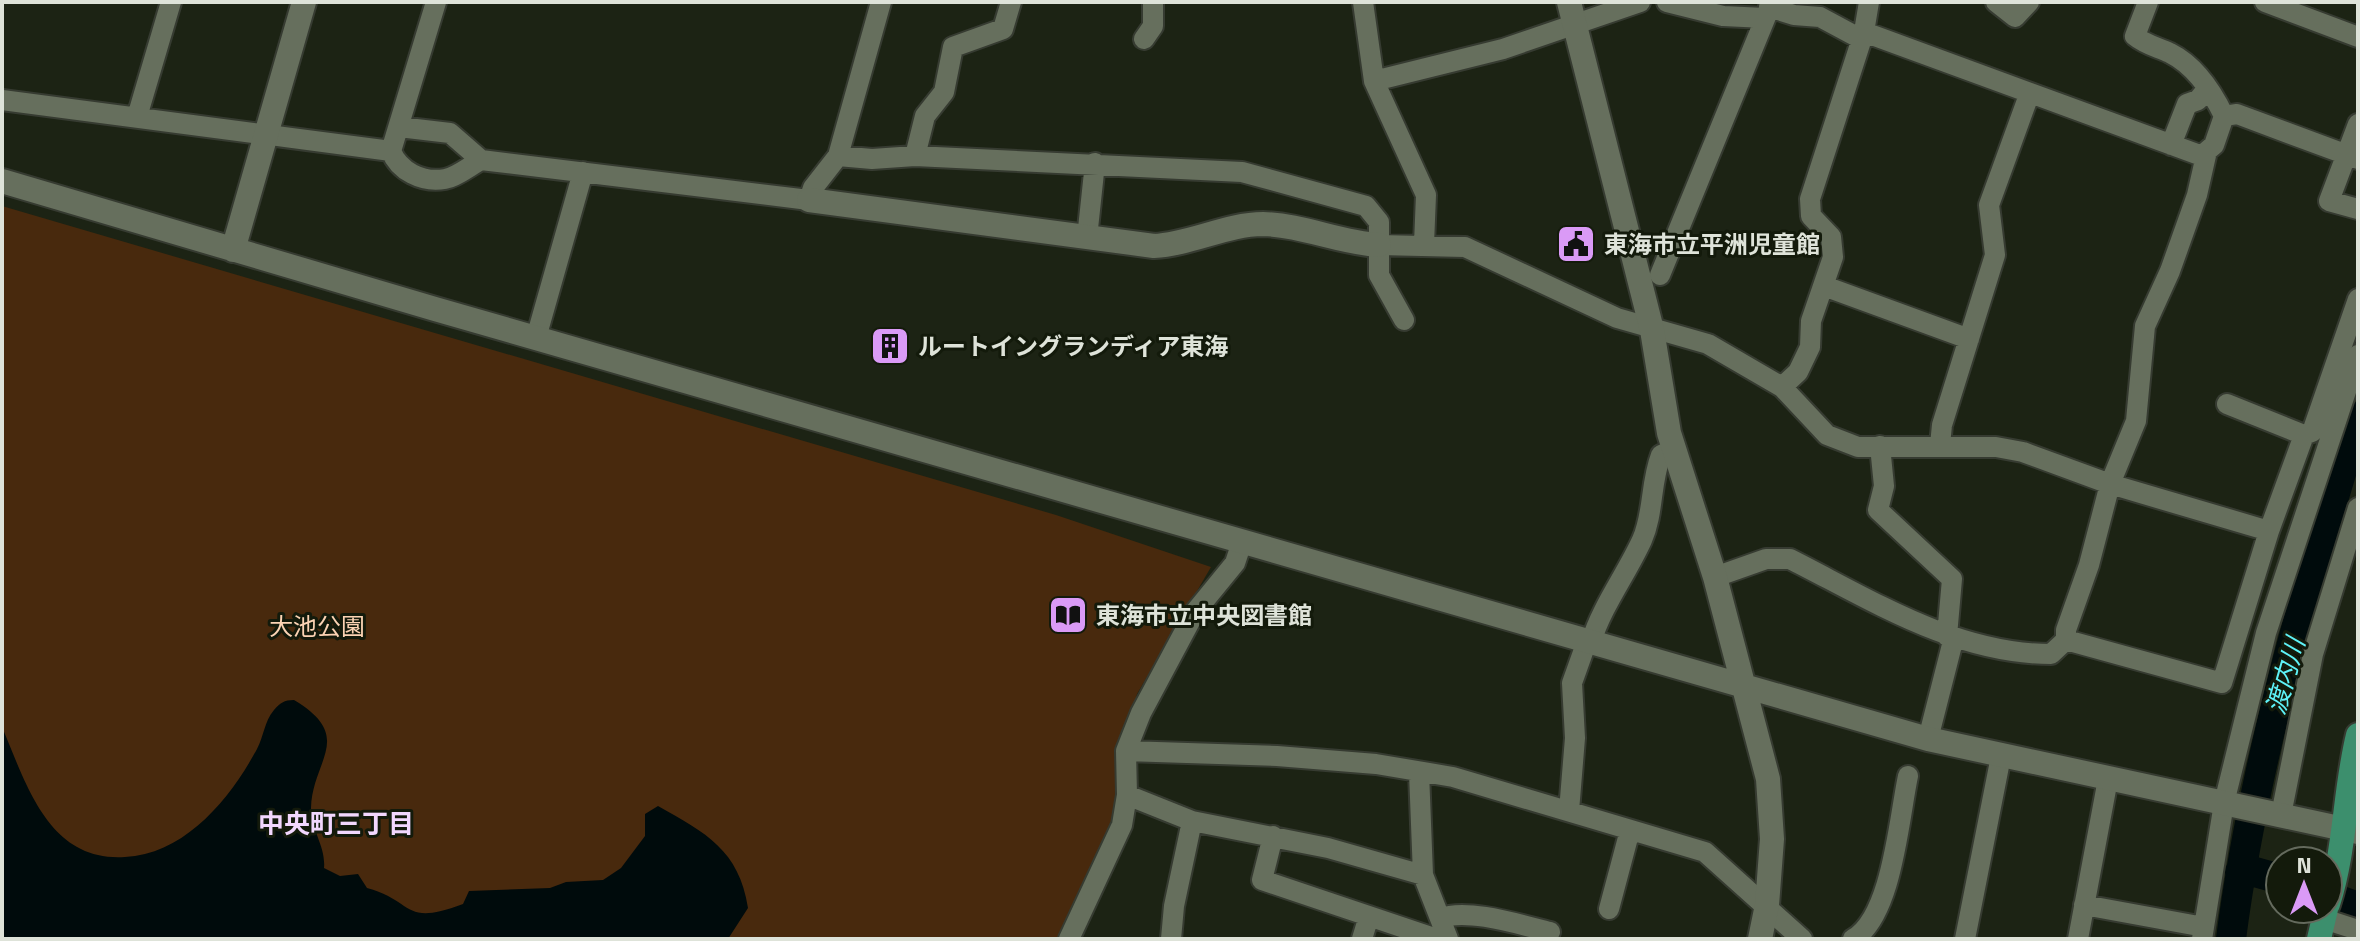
<svg xmlns="http://www.w3.org/2000/svg" width="2360" height="941" font-family="'Titillium Web','Noto Sans JP',sans-serif">
	<rect width="100%" height="100%" fill="#1c2314"/>
	<path fill="#48290d" d="M2,206L1056,515L1211,567L1137,694L1124,741L1119,816L1061,939H2Z"/>
	<path fill="#000b0c" d="M294,700C356,737 312,760 311,808C311,831 326,846 324,868L340,876L358,874L367,888C415,901 402,927 463,904L469,891L550,888L566,882L603,880L621,868L645,836V814L658,806C706,833 739,850 748,908L728,939H2V727C27,786 49,862 125,857C185,854 230,799 257,749C264,736 264,722 274,710C280,703 284,700 294,700Z"/>
	<g fill="none" stroke-linecap="round" stroke-linejoin="round">
		<path stroke="#000b0c" stroke-width="30" d="M2240,872H2255L2280,879
			M2328,896L2358,907
			M2231,939C2254,761 2306,588 2358,417"/>
		<g stroke="#363b31" stroke-width="24">
			<path id="minor" d="M436,2L391,151C399,171 422,183 445,179C457,177 471,165 481,160L809,200L813,188L838,156L881,2
				M1363,2L1374,81L1426,195L1424,244
				M1667,2L1723,16L1765,18
				M1996,2L2015,17L2029,2
				M2148,2L2135,36C2146,45 2157,47 2170,53C2194,65 2212,91 2224,116
				M2265,2L2358,37
				M1769,7L1794,15L1820,17L1861,39
				M1864,32L2205,157
				M1144,39L1153,26V2
				M1374,81L1503,49L1640,2
				M2,100L391,151
				M137,117L171,2
				M2358,124L2329,201L2358,209
				M399,127L450,133L481,160
				M2171,145L2187,104L2198,100L2207,89
				M838,156L872,159L915,156L1242,172L1366,206L1379,222V275L1404,320
				M915,156L925,116L944,92L953,47L1003,29L1011,2
				M1087,238L1095,163
				M1379,245L1465,247L1617,318L1708,344L1782,387L1827,435L1858,447H1996L2023,452L2110,484L2269,531
				M1660,275L1772,2
				M1824,286L1969,339
				M536,338L583,172
				M1782,387L1798,372L1810,347L1811,321L1833,257L1831,237L1811,216L1810,199L1864,32L1869,2
				M2304,435L2312,432L2358,299
				M1940,445L1942,425L1995,255L1989,205L2029,95
				M1880,446L1884,486L1878,510L1952,579L1947,636
				M1715,577L1766,559H1790C1873,601 1956,654 2051,654L2066,640V630L2089,565L2110,484L2136,421L2145,326L2170,271L2197,195L2207,151L2214,145L2224,116L2237,114L2358,159
				M2066,640L2222,683L2269,531L2304,435L2227,404
				M1591,642C1602,606 1626,575 1642,540C1654,513 1650,484 1661,455L1674,449
				M1928,739L1954,637
				M1126,751L1277,756L1376,764L1453,777L1705,852L1802,939
				M1419,772L1423,875
				M1127,795L1126,751L1141,713L1195,612L1235,563L1242,542
				M1569,811L1575,738L1572,683L1587,641
				M2281,815L2313,654L2358,508
				M1273,836L1262,880L1437,939
				M2084,905L2204,927L2202,939
				M1609,909L1630,830
				M1441,918C1468,908 1521,925 1550,932
				M2324,919L2358,930
				M2204,927L2224,803L2266,633L2358,355
				M1069,939L1122,825L1127,795L1192,821L1328,848L1423,875L1448,939
				M1171,939L1174,906L1192,821
				M1362,939L1369,916
				M1853,939C1892,917 1899,818 1908,776
				M1965,939L2001,756
				M2078,939L2108,779"/>
		</g>
		<g stroke="#363b31" stroke-width="28">
			<path id="tertiary" d="M1569,2L1652,330L1669,433L1715,577L1768,779L1772,839L1767,905L1760,939
				M2,181L435,309L1928,739L2358,832
				M809,200L1154,246C1191,244 1227,224 1263,224C1303,225 1340,243 1379,245
				M233,250L304,2"/>
		</g>
		<g stroke="#363b31" stroke-width="28">
			<path id="primary" d="M2328,904C2346,848 2344,792 2358,735
				M2319,939L2326,909"/>
		</g>
		<use href="#minor" stroke="#666f5d" stroke-width="20"/>
		<use href="#tertiary" stroke="#666f5d" stroke-width="24"/>
		<use href="#primary" stroke="#3c8f6d" stroke-width="24"/>
	</g>
	<defs>
		<g id="civic-square" transform="scale(2)"><rect x="-9" y="-9" width="18" height="18" rx="4" fill="#da9af6" stroke="#131a0b"/><path d="M-.6-6.5H3V-4.5H.6V-3L4-1V1h2V6H-6V1h2V-1L-.6-3ZM-1.2 2.5V6h2.4V2.5Z" fill="#111"/></g>
		<g id="building-square" transform="scale(2)"><rect x="-9" y="-9" width="18" height="18" rx="4" fill="#da9af6" stroke="#131a0b"/><path d="M-4-6H4V6H1V3H-1V6H-4ZM-2.5-4.3h1.7v1.8h-1.7ZM.8-4.3h1.7v1.8H.8ZM-2.5-1h1.7V.8h-1.7ZM.8-1h1.7V.8H.8Z" fill="#111"/></g>
		<g id="library-square" transform="scale(2)"><rect x="-9" y="-9" width="18" height="18" rx="4" fill="#da9af6" stroke="#131a0b"/><path d="M-6-4Q-3-5.5-.7-3.5V5Q-3 3-6 4ZM6-4Q3-5.5 .7-3.5V5Q3 3 6 4Z" fill="#111"/></g>
	</defs>
	<g fill-rule="evenodd">
		<use href="#civic-square" x="1576" y="244"/>
		<use href="#building-square" x="890" y="346"/>
		<use href="#library-square" x="1068" y="615"/>
	</g>
	<g text-anchor="middle" dominant-baseline="central" stroke-width="6" stroke-linejoin="round" paint-order="stroke">
		<g font-size="24" font-weight="bold" fill="#dee3d9" stroke="#131a0b" text-anchor="start">
			<text x="1604" y="244">東海市立平洲児童館</text>
			<text x="918" y="346">ルートイングランディア東海</text>
			<text x="1096" y="615">東海市立中央図書館</text>
		</g>
		<g font-size="24" fill="#fbd3b3" stroke="#131a0b">
			<text x="317" y="626">大池公園</text>
		</g>
		<g font-size="26" font-style="italic" fill="#5ef2f7" stroke="#131a0b">
			<text transform="translate(2285 676) rotate(-74)">渡内川</text>
		</g>
		<g font-size="26" font-weight="bold" fill="#f2d7fe" stroke="#131a0b">
			<text x="336" y="823">中央町三丁目</text>
		</g>
	</g>
	<rect width="2360" height="941" fill="none" stroke="#dee3d9" stroke-width="8"/>
	<g transform="translate(2304 885)"><circle r="38" fill="#131a0b" stroke="#646a5d" stroke-width="2"/>
	<path d="M0-6L14 30L0 20L-14 30Z" fill="#da9af6"/>
	<text y="-12" font-size="22" font-weight="bold" text-anchor="middle" fill="#dee3d9">N</text>
	</g>
</svg>
